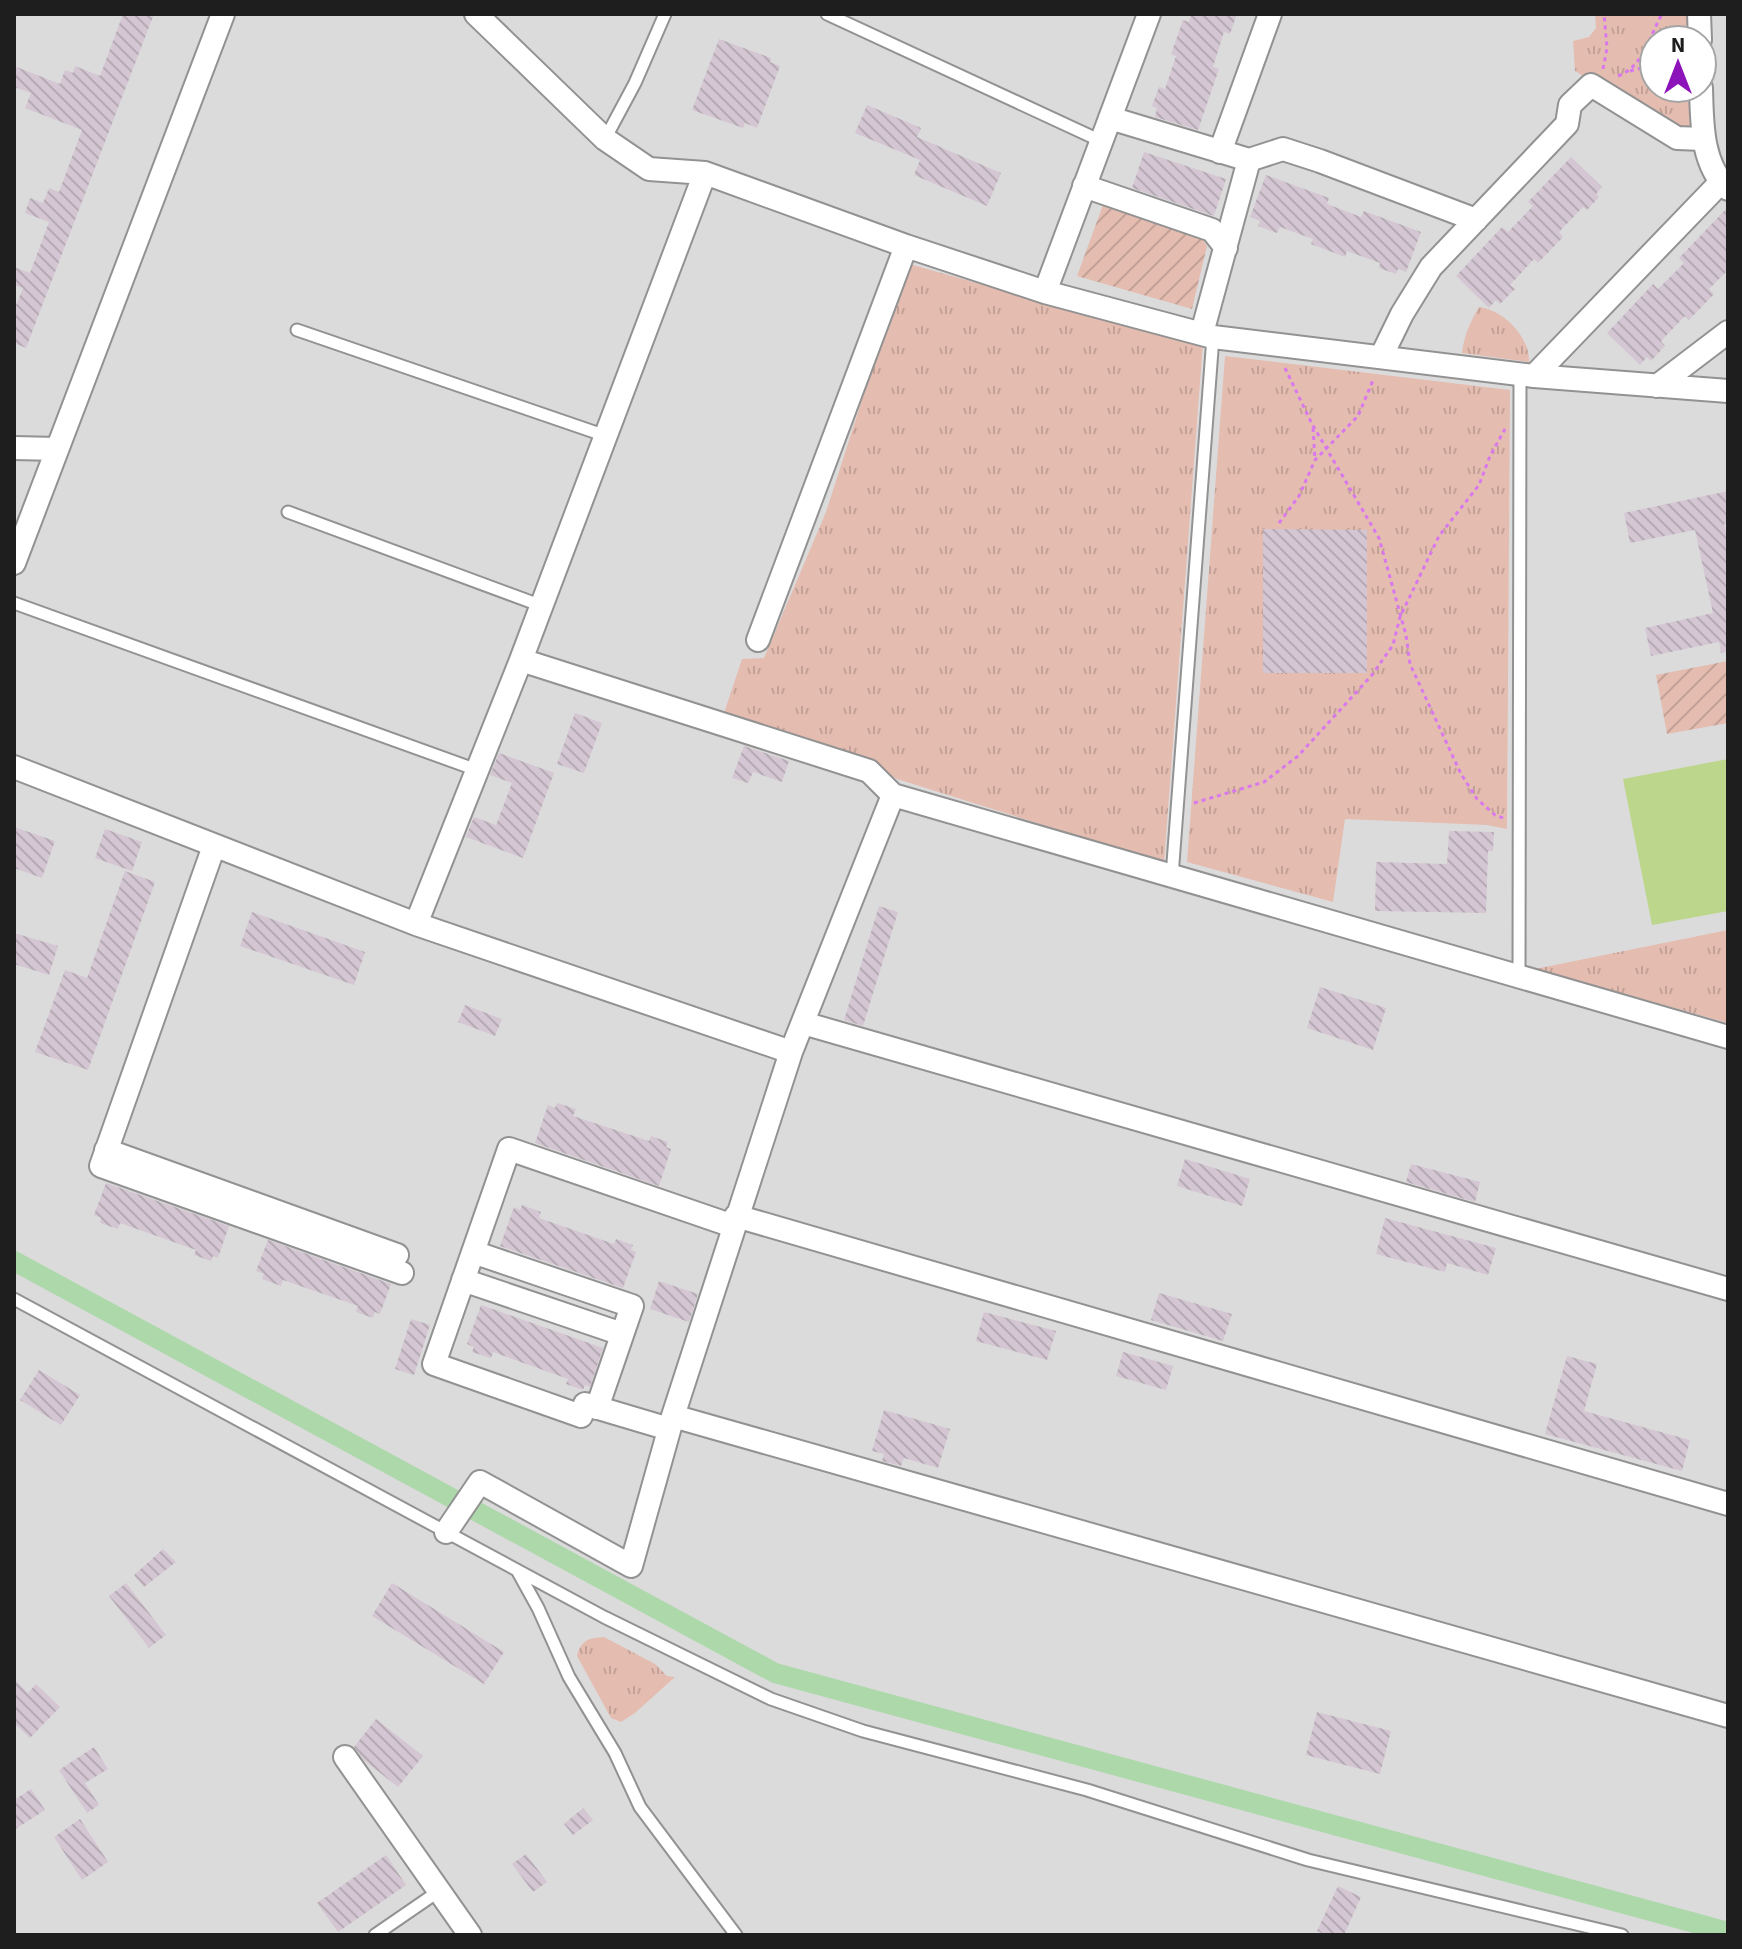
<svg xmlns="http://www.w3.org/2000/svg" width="1742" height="1949" font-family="'Source Sans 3',sans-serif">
	<defs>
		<pattern id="grass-tufts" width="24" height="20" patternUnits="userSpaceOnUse" patternTransform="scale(2)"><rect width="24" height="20" fill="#e4bcb0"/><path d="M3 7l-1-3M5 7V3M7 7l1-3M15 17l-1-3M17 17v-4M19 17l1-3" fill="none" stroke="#c3a197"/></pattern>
		<pattern id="garden-furrows" width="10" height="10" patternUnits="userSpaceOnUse" patternTransform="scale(2)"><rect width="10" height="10" fill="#e4bcb0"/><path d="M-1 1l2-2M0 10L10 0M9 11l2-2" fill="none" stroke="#c3a197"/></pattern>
		<pattern id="building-back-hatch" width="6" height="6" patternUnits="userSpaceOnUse" patternTransform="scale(2)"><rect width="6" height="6" fill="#d4c6d2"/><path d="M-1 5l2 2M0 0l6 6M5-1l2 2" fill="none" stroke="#b6aab4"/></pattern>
	</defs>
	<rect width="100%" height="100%" fill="#eee6eb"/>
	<path fill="#dcdbdc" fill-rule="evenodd" d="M14,14H1728V1935H14ZM1654,40H1702V88H1654Z"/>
	<path fill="url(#grass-tufts)" d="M1595,14H1692L1693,40H1654V88H1693V133H1677L1575,71L1573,41L1589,37L1596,28Z
		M906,263L1051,304L1203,342L1164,863L897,779L868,762L723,716L742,659L764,658L826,512Z
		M1479,307C1503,310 1530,336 1529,362L1462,353C1464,336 1470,322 1479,307Z
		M1225,356L1510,390L1507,829L1487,825L1345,819L1333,902L1187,862Z
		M1728,930V1023L1535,969Z
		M604,1637L655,1664L667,1676L675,1677L635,1713L621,1722L611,1718L577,1656C581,1640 588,1638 604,1637Z"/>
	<path fill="url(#garden-furrows)" d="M1103,205L1200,236L1207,246L1192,309L1077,276Z
		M1728,661V723L1667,734L1656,675Z"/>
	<path fill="#bcd68b" d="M1728,759V911L1652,925L1623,779Z"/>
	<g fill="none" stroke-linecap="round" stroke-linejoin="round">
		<path stroke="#acd8aa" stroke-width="20" d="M14,1261L775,1673L1728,1932"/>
	</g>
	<path fill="url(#building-back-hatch)" d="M123,14H154L26,348L14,343V310L23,288L14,285V267L30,273L49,222L25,213L30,198L43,203L49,188L59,192L82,130L25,108L31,93L14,87V66L60,84L65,70L73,73L75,66L100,76Z
		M1191,14H1237L1230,34L1224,32L1213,67L1219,69L1198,130L1155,117L1157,108L1152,106L1159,87L1165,89L1176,56L1171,54L1183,20L1189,22Z
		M719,39L771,58L770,62L780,66L757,128L745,123L743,128L692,110Z
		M867,105L921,128L917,137L1001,173L987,206L914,175L920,160L855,133Z
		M1144,152L1226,179L1214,216L1132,188Z
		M1571,157L1602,187L1596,194L1599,197L1587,210L1583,207L1559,232L1563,237L1538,263L1534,259L1510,285L1515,289L1500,304L1496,300L1489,308L1456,276L1502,227L1508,232L1533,206L1528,202Z
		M1266,175L1329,198L1327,204L1361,217L1364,211L1421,232L1406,272L1398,269L1396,274L1379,268L1380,263L1347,251L1345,257L1311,244L1313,239L1280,227L1277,233L1258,226L1260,221L1250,217Z
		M1728,207V270L1709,289L1714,294L1689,320L1685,316L1661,341L1665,346L1651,361L1647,357L1640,365L1607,333L1653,284L1658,289L1684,263L1679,258Z
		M1728,491V523L1724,524L1728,542V652L1721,653L1719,642L1651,656L1645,628L1713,613L1695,530L1630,543L1624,513Z
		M1263,529L1367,530V673H1263Z
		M575,713L602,723L584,773L557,764Z
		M744,746L789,761L782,782L753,772L748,783L732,778Z
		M499,753L554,773L523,858L466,837L474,817L496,825L512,783L490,775Z
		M14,827L55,841L42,878L14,868Z
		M105,829L142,842L132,871L95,858Z
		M1449,831L1494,832L1493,851H1488L1486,913L1375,911L1376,862L1447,864Z
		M125,871L155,882L88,1070L35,1052L65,970L87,978Z
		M879,906L898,912L863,1026L844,1020Z
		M252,912L365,952L354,985L240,946Z
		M14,933L58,946L49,975L14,964Z
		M1320,987L1386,1008L1373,1050L1307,1028Z
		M465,1005L502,1019L495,1036L458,1022Z
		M557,1103L576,1109L573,1116L649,1141L651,1136L668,1142L666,1147L671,1149L659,1186L535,1143L548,1105L555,1108Z
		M1185,1159L1250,1179L1242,1206L1177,1186Z
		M1411,1164L1480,1182L1475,1202L1406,1182Z
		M106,1183L229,1226L218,1258L213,1256L211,1261L194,1255L196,1250L120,1223L118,1229L100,1223L101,1218L94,1215Z
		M522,1205L541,1212L539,1218L614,1244L616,1239L633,1245L631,1250L636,1252L623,1288L500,1246L514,1207L520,1210Z
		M1385,1218L1496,1248L1488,1275L1447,1263L1445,1272L1376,1254Z
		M268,1240L391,1284L380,1314L375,1312L373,1318L356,1312L358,1306L283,1280L281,1286L262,1279L264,1274L256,1271Z
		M659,1281L698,1294L689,1322L650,1309Z
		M1159,1293L1232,1314L1223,1341L1151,1320Z
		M481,1305L603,1348L590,1387L585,1385L583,1390L566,1384L568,1379L493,1352L491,1358L472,1352L474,1347L467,1344Z
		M984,1312L1056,1331L1047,1360L976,1341Z
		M411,1319L430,1325L414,1375L395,1369Z
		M1123,1352L1173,1366L1166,1390L1116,1376Z
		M1567,1356L1597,1364L1584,1411L1690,1440L1682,1471L1545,1434Z
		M39,1370L80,1395L61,1425L20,1400Z
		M884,1410L950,1429L938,1468L904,1458L901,1466L882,1461L884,1454L872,1451Z
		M163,1549L176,1562L144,1587L134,1575Z
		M126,1583L166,1635L149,1648L109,1596Z
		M392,1583L504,1652L484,1684L372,1616Z
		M14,1679L28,1693L36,1684L60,1707L30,1738L14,1723Z
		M1317,1712L1391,1731L1380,1774L1306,1755Z
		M376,1719L423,1756L398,1787L364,1760L354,1747Z
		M94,1747L108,1769L85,1783L99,1805L87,1813L59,1770Z
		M31,1789L45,1810L14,1830V1800Z
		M583,1808L593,1820L573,1835L564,1824Z
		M80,1819L108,1862L82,1880L54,1837Z
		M526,1854L547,1882L533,1892L512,1864Z
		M386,1855L406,1885L338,1932L317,1903Z
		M1338,1886L1361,1897L1344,1935H1326L1317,1931Z"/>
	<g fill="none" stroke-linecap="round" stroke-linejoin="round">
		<g stroke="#929292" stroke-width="15">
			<path id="lane" d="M827,14L1101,141
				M605,139L635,83L665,14
				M297,330L606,436
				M288,512L542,606
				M14,603L477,770
				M1172,876L1213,337
				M1519,976L1520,374
				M14,1299L604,1617L771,1699L863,1731L1087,1790L1308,1860L1622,1935
				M517,1570L538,1608L569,1677L615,1753L640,1807L736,1935
				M375,1935L439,1891"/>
		</g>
		<g stroke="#929292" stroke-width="26">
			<path id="street" d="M476,14L605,139L649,169L705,173L906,246L1045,292L1213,337L1534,376L1728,391
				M1699,14L1700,40
				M1701,88C1702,122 1701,164 1728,189
				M1110,118L1249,160L1283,149L1320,161L1476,220
				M1220,152L1270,14
				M1084,186L1212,230L1226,248
				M1045,292L1149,14
				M1202,333L1249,160
				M1381,357L1402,314L1431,267L1567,124L1570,105L1591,85L1677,138L1703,139
				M1534,376L1721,182
				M1657,386L1728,332
				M14,448L57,449
				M14,563L223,14
				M758,640L906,246
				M521,660L869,771L893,795L1728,1037
				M14,767L416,924L791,1052
				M214,846L101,1166L402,1273
				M416,924L521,660L705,173
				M803,1023L1728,1289
				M106,1150L397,1255
				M736,1216L1728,1504
				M473,1252L632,1306L597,1408
				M463,1280L622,1334
				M673,1416L1728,1716
				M669,1429L585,1404L581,1416L434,1364L509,1149L733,1226
				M446,1532L480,1482L631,1566L673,1416L791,1052L893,795
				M345,1757L470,1935"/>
		</g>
		<path stroke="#d978ed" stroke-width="3" stroke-dasharray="4 4" stroke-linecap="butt" d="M1603,69L1607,48L1604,14
			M1630,71L1654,65
			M1618,76C1644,66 1649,37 1662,14
			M1285,368L1312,424L1379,538L1406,635L1410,664L1461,774L1477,799L1495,815L1506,819
			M1313,428L1315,460
			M1279,523L1299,496L1315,460L1358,416L1374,378
			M1194,803L1264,782L1298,756L1372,675L1393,645L1400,617L1439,536L1479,485L1490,456L1505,429"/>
		<use href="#lane" stroke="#fff" stroke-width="11"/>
		<use href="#street" stroke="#fff" stroke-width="22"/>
	</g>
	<rect width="1742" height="1949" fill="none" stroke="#1e1e1e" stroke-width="32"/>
	<g transform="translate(1678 64)"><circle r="38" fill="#ffffff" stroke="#a5a5a5" stroke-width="2"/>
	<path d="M0-6L14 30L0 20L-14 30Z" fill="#8c13ba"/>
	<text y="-12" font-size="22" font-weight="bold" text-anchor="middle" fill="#1e1e1e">N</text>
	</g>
</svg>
